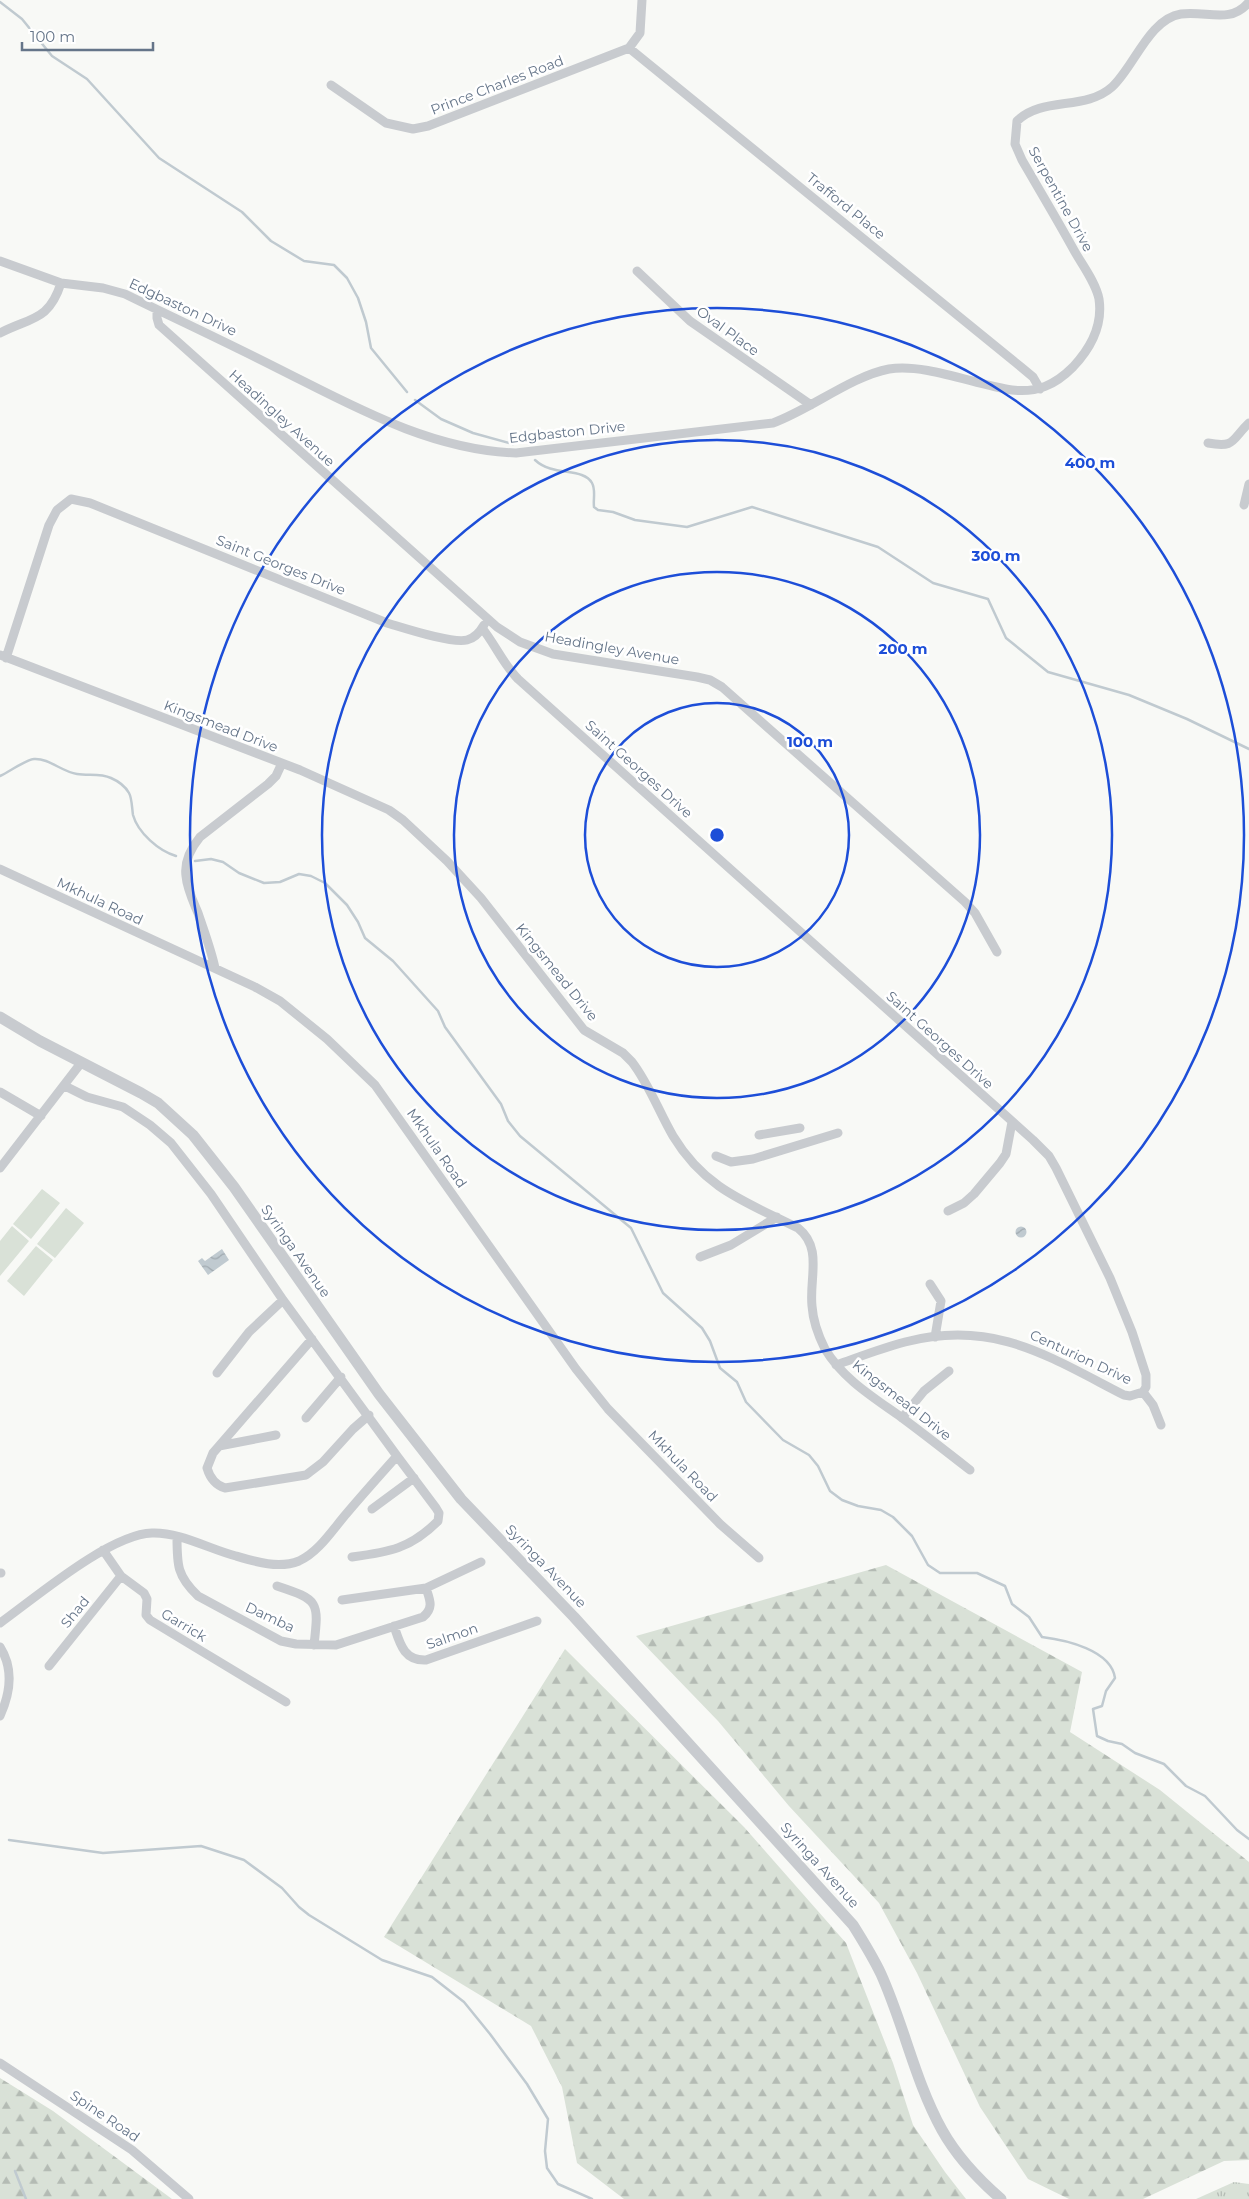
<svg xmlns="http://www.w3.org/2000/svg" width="1249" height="2199" font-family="Montserrat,sans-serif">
	<defs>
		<pattern id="grass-tufts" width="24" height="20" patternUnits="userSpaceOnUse" patternTransform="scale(1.25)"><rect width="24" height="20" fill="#d9e1d7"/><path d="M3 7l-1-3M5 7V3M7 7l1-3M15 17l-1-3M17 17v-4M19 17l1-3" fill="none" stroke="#b4bbb4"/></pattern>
		<pattern id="forest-firs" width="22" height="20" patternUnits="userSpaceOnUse" patternTransform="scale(1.25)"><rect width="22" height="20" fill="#d9e1d7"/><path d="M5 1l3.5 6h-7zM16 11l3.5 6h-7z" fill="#b4bbb4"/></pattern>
		<pattern id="water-waves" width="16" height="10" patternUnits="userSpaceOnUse" patternTransform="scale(1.25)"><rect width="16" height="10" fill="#c0cad0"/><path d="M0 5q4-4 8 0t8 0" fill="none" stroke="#a0a9af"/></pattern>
	</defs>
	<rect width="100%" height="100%" fill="#f8f9f6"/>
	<path fill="url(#grass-tufts)" d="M1234,2182L1249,2184V2199H1196Z"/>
	<path fill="url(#forest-firs)" d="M886,1565L1082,1672L1070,1732L1160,1790L1249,1862V2160L1224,2161L1143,2199H1069L1028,2179L980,2107L917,1973L879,1903L789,1806L718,1721L636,1636Z
		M565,1649L744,1827L846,1943L893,2063L913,2125L945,2172L966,2199H624L577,2163L562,2087L531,2026L384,1937Z
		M0,2078L53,2111L172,2199H0Z"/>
	<path fill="#d9e1d7" d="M42,1189L60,1203L31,1239L13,1224Z
		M66,1208L84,1223L55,1258L37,1244Z
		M12,1226L29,1241L0,1276V1241Z
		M36,1246L53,1260L24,1296L7,1281Z"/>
	<path fill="url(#water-waves)" d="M1015.5 1232a5.5 5.5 0 1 1 11 0a5.5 5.5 0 1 1-11 0Z
		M222,1249L229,1260L208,1275L198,1261L202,1258L205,1261Z"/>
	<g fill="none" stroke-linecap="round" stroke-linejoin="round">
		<path stroke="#c0cad0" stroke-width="2.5" d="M0,2L22,19L52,56L87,79L159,158L242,212L271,241L304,261L334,265L347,278L358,298L366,322L371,348L407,392
			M415,400L441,419L473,433L513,444
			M535,460C553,477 583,467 592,483C596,490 593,499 594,507L598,510L613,512L635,520L687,527L752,507L878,547L933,583L988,599L1006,638L1048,672L1129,695L1187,719L1249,749
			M0,776C9,772 25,760 34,759C49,758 62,772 77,774C88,776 100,773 111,778C118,781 125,786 129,793C132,798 132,809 133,815C138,833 159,851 176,856
			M195,861L211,859L223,862L239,873L264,883L280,882L299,874L311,876L325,883L347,905L358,922L365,938L393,961L438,1011L445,1027L501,1104L508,1121L520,1136L631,1228L663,1293L702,1328L710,1341L720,1368L737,1382L746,1402L783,1440L809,1455L818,1466L830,1491L842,1500L858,1506L881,1510L893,1517L912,1536L928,1565L940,1573H977L1005,1586L1012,1604L1029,1617L1042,1637C1066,1640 1111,1650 1115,1678L1106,1691L1102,1706L1093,1709L1097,1736L1108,1741L1122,1744L1135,1753L1164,1764L1186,1786L1205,1796L1237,1830L1249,1839
			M9,1840L103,1853L201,1846L244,1860L282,1888L299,1907L309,1915L382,1960L432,1977L464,2002L490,2034L527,2084L548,2119L545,2151L547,2168L558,2184L592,2199
			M15,2171L26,2199"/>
		<path stroke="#c8cbcf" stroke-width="9" d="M629,48L1021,367L1033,377L1040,389
			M331,85L386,123L413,129L428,126L629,48L640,33L642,0
			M0,261L61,283L103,288L125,294C176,319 228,343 279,369C353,406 430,450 516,453L773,423C811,409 852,376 889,369C925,363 976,385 1012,390C1037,393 1055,385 1073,367C1090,349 1103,326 1099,299C1096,283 1083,266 1075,252C1058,221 1040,191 1022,160L1015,144L1017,121C1043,96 1085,111 1112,87C1134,67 1149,19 1181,14C1206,10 1230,25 1249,2
			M637,271L690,321L811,405
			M157,310V318L159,325L497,627L520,642L553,654L697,677L710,680L722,687L965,902L975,913L997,952
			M0,333C31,317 49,321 61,283
			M1208,443C1236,448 1231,440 1249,423
			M1244,505L1249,484
			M482,628C495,644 503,664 518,679L1033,1140L1049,1156L1056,1168L1110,1278L1132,1332L1146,1375V1387L1143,1392
			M0,655L300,770L389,810L403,820L447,861L481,898L584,1030L623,1053L632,1062C649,1084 659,1112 673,1136C705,1189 746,1202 798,1228C823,1248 809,1278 812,1306C813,1321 818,1335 825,1349C843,1379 873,1397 901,1417C924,1434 947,1452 970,1470
			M6,658L49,525L57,510L71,499L90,503L387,623C404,628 452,644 467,640C475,638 480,632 484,625
			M0,869L255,987L280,1001L327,1039L375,1085L576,1369L608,1409L720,1524L759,1558
			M215,968C211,949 204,931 198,913C193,901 187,889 186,876C184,861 191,848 200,837L268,784L276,776L282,763
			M65,1086L87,1097L123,1107L150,1125L171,1143L211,1194L283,1300L397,1456
			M0,1092L41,1116
			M759,1135L800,1128
			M716,1156L731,1162L753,1159L838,1133
			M0,1168L81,1063
			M948,1211L964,1203L974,1194L1000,1163L1006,1154L1012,1122
			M700,1257L731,1245L777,1217
			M930,1284L941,1301L935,1337
			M312,1339L213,1453L207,1468C210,1478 215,1485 225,1488L306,1475L323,1462L353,1429L369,1415
			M836,1365C859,1357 882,1348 905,1342C994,1319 1048,1356 1124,1395L1130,1396L1143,1392
			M217,1373L249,1332L283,1300
			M1143,1392L1153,1405L1161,1425
			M306,1418L341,1377
			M902,1418L924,1391L949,1371
			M219,1446L276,1435
			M372,1509L414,1478
			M177,1537C177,1565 177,1576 198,1596L281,1641L296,1644L336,1645L423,1617C434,1608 430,1600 426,1588L342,1600
			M103,1550L121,1576L144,1593L147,1599L146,1615L150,1620L286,1702
			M0,1573H1
			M277,1586C319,1600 319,1601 314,1645
			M426,1588L481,1562
			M0,1623C35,1598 110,1534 152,1533C180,1532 209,1549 236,1556C256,1562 279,1569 299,1561C319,1552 333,1529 347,1513C363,1494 380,1475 397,1456L436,1508L439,1513L438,1521C410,1549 389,1552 352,1557
			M394,1626C400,1644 404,1661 426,1660L537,1621
			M0,1647C14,1669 10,1694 0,1716
			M49,1666L121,1576
			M0,2063L132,2150L189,2199"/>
		<path stroke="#c8cbcf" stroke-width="11" d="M0,1017L40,1041L141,1093L158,1103L193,1135L234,1187L379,1394L461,1499L574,1617L853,1925C863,1941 873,1957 881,1974C904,2025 915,2081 942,2130C957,2157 978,2179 1001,2199"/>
	</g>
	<g fill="none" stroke="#1d4ed8" stroke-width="2.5">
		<circle cx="717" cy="835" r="132"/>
		<circle cx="717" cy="835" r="263"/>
		<circle cx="717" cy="835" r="395"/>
		<circle cx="717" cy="835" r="527"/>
	</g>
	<g text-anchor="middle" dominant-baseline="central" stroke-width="5" stroke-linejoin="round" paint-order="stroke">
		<g font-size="14" fill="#657589" stroke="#fff">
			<text transform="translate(497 85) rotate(-21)">Prince Charles Road</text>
			<text transform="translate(1061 199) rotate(61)">Serpentine Drive</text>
			<text transform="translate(846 206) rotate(39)">Trafford Place</text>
			<text transform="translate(183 307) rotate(25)">Edgbaston Drive</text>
			<text transform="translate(728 331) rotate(36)">Oval Place</text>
			<text transform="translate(282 418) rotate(42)">Headingley Avenue</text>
			<text transform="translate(567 432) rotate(-6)">Edgbaston Drive</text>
			<text transform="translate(281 565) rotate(22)">Saint Georges Drive</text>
			<text transform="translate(612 648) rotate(10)">Headingley Avenue</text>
			<text transform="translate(221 726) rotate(21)">Kingsmead Drive</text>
			<text transform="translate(639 769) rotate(42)">Saint Georges Drive</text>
			<text transform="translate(100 901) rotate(25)">Mkhula Road</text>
			<text transform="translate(557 972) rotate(51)">Kingsmead Drive</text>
			<text transform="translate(940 1040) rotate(42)">Saint Georges Drive</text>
			<text transform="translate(437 1148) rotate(55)">Mkhula Road</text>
			<text transform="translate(296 1251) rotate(55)">Syringa Avenue</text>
			<text transform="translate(1081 1357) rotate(25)">Centurion Drive</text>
			<text transform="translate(902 1400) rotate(38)">Kingsmead Drive</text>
			<text transform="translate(683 1466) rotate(46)">Mkhula Road</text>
			<text transform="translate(546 1566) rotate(46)">Syringa Avenue</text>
			<text transform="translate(75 1612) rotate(-51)">Shad</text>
			<text transform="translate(270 1617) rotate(25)">Damba</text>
			<text transform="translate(184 1625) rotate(31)">Garrick</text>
			<text transform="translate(452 1636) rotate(-19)">Salmon</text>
			<text transform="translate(820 1865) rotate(48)">Syringa Avenue</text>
			<text transform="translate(105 2116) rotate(34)">Spine Road</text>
		</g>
	</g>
	<circle cx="717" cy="835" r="8" fill="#1d4ed8" stroke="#fff" stroke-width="2.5"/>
	<g font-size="15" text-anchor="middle" font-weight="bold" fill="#1d4ed8" stroke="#fff" stroke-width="5" stroke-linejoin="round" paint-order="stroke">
		<text x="1090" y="468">400 m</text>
		<text x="996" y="561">300 m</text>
		<text x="903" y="654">200 m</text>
		<text x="810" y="747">100 m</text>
	</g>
	<path d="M22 42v8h131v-8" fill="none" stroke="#657589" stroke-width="2.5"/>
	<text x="30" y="42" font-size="15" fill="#657589" stroke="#ffffff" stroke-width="4" paint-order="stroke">100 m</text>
</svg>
